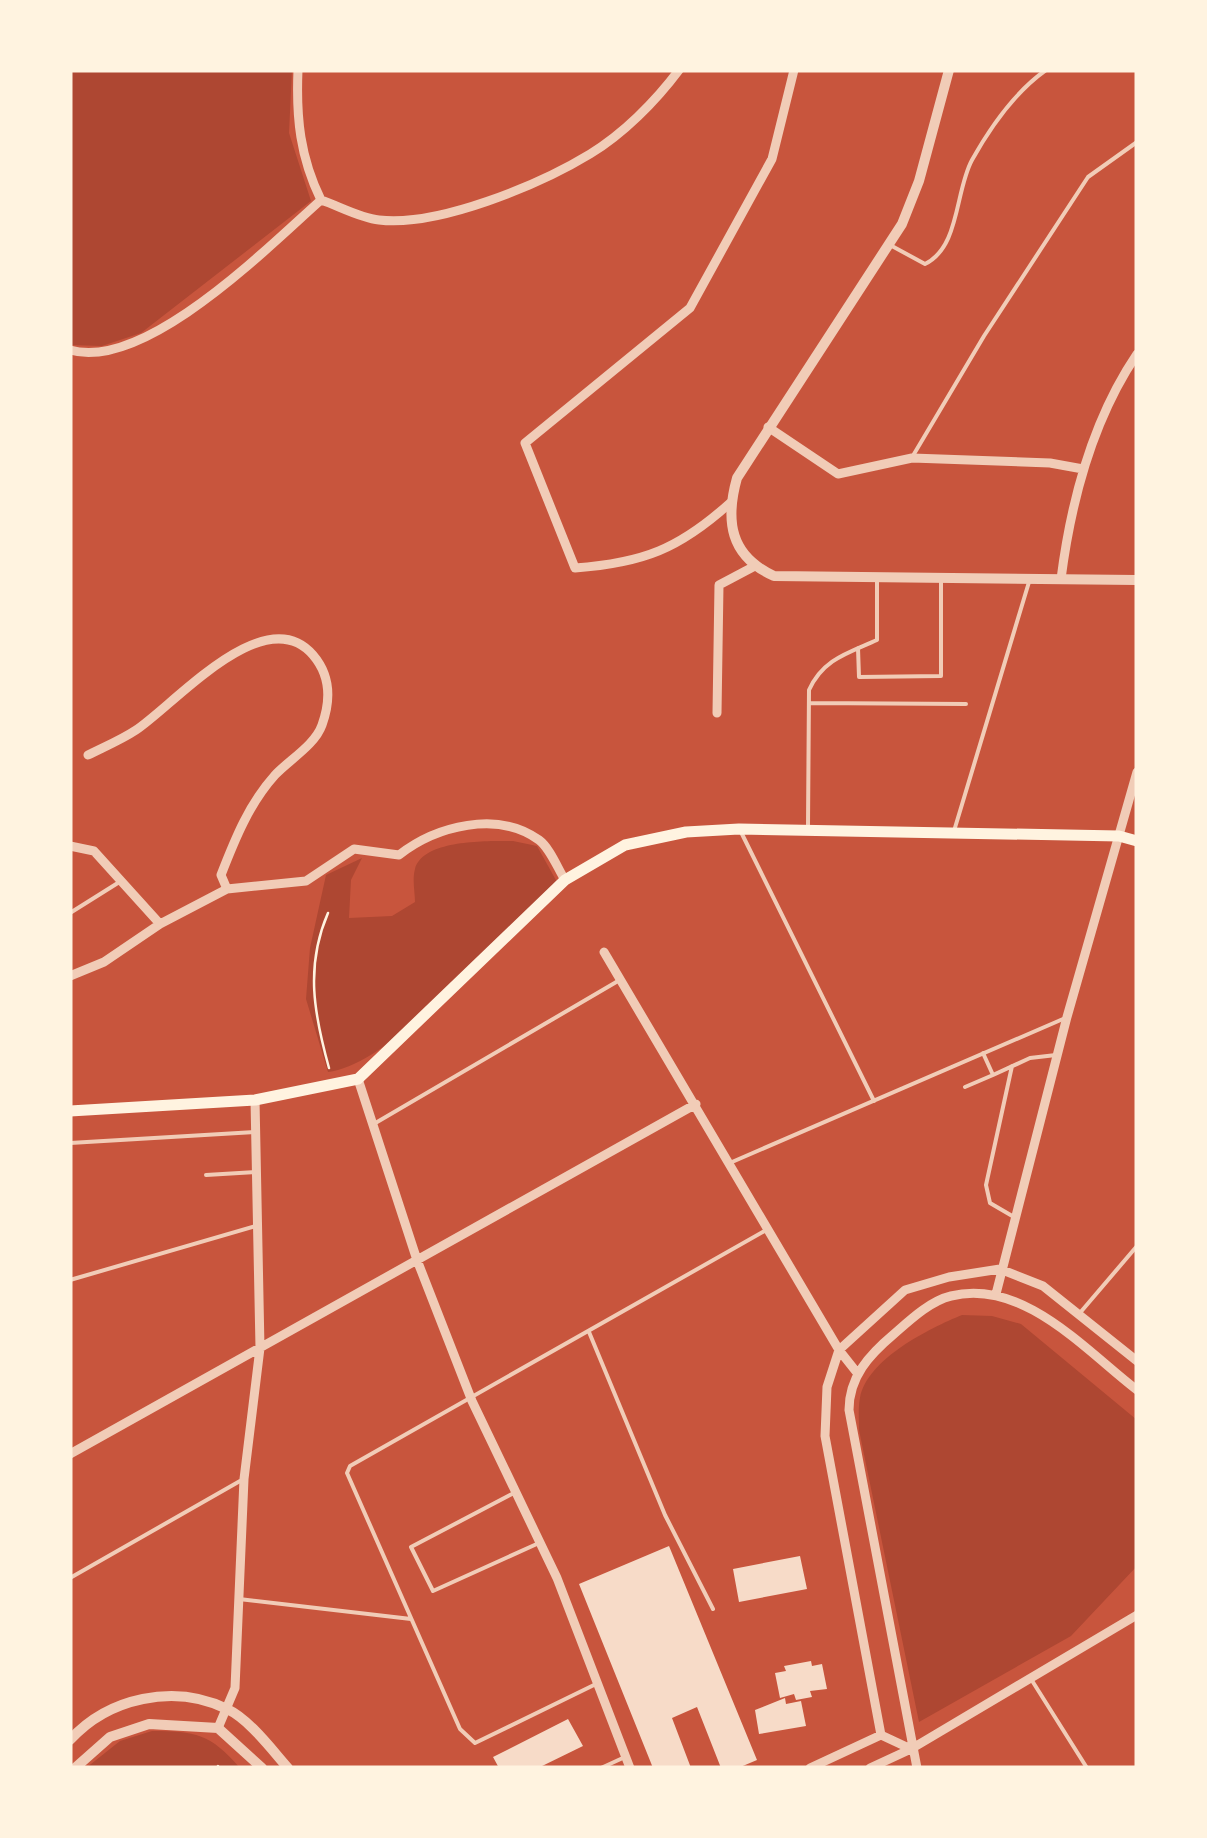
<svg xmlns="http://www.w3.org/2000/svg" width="1207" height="1838" font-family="'Libre Baskerville',serif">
	<rect width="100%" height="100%" fill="#c8553d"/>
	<path fill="#ae4732" d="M70,70H292L289,133L311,201L141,333L102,346L70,345Z
		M513,841L537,846L557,882C508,930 393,1065 328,1072L306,999L310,948L326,875L362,858L351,880L349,918L392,916L415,902C415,892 412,880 415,869C423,839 488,841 513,841Z
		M962,1315L992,1316L1021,1324L1137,1420V1566L1071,1636L919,1722L859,1430C859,1419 858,1408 860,1398C867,1359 930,1328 962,1315Z
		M152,1731C195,1731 211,1734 240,1768H86L120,1741Z"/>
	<path fill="#f7dbc8" d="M669,1546L757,1760L738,1768H721L697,1707L672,1718L691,1768H653L579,1584Z
		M800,1556L807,1589L739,1602L733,1569Z
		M811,1661L812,1666L822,1664L827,1689L810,1691L812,1697L796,1700L794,1694L780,1698L775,1673L786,1671L784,1666Z
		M785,1698L786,1704L801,1701L806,1726L759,1734L755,1710Z
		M568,1719L583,1746L538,1768H499L493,1757Z"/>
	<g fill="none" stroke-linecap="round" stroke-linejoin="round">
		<path stroke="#fff3e0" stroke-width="2.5" d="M328,913C305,966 314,1014 329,1068
			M217,1768L218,1766"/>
		<path stroke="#f1ccb7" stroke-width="4" d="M890,245L925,264C960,247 955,191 972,160C991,126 1015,92 1046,70
			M914,454L984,336L1088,177L1137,142
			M858,648L859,677L941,676V581
			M809,703L966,704
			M808,825L809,690C823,659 848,653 877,640V578
			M954,831L1029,582
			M741,832L874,1101
			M70,913L121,881
			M983,1053L993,1075L1030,1058L1056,1055
			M1012,1066L986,1185L990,1203L1014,1217
			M965,1087L993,1075
			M372,1125L618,981
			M70,1143L255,1132
			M732,1162L1063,1019
			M206,1175L256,1172
			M70,1280L256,1226
			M1079,1314L1137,1246
			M589,1332L665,1515L713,1609
			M512,1494L411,1547L433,1591L539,1543
			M70,1578L240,1481
			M239,1599L411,1619
			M1031,1679L1087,1768
			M596,1684L475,1743L460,1729L347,1473L350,1466L768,1229
			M601,1768L625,1757"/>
		<path stroke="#f1ccb7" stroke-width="9" d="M298,70C296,118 300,157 321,200
			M321,200C339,206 360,218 379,220C438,227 539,185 590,154C623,134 655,102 679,70
			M70,350C145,372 269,246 321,200
			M768,427L838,474L912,458L1050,463L1083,469
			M730,503C679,549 643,563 575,568L525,443L690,308L772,159L794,70
			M1061,579C1071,501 1093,419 1137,354
			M717,713L719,585L753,567
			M88,755C104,747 121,740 136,730C175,704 265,599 313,655C331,676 331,700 322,725C315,745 289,760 275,775C249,804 235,839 221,875L227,889L306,881L354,849L399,855C436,826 498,810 539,840C550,848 558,869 565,880
			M70,846L94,851L160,924L104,962L70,976
			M160,924L227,889
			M604,952L839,1350L858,1374
			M358,1079L417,1260L472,1401L557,1578L630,1768
			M996,1294L1067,1017L1137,772
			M70,1454L696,1104
			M218,1728L235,1688L244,1479L260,1348L255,1100
			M881,1735L825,1436L827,1387L839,1350L905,1290L949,1277L1000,1269L1043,1286L1137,1361
			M881,1735L911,1749
			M810,1768L881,1735
			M870,1768L911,1749L1137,1615
			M917,1768L849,1410C849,1377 869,1355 894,1334C910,1320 930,1301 951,1296C1023,1278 1086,1351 1137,1390"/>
		<path stroke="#f1ccb7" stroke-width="10" d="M949,70L919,181L902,224L737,478C725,521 730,556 774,576L1137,580
			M70,1740C108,1698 174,1683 227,1709C249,1719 272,1750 288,1768
			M75,1768L110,1737L149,1724L218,1728L262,1768"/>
		<path stroke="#fff3e0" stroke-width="11" d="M70,1111L255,1100L358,1079L565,880L625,845L686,832L739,829L1119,836L1137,841"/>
	</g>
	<rect width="1207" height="1838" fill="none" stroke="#fff3e0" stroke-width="145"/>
</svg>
